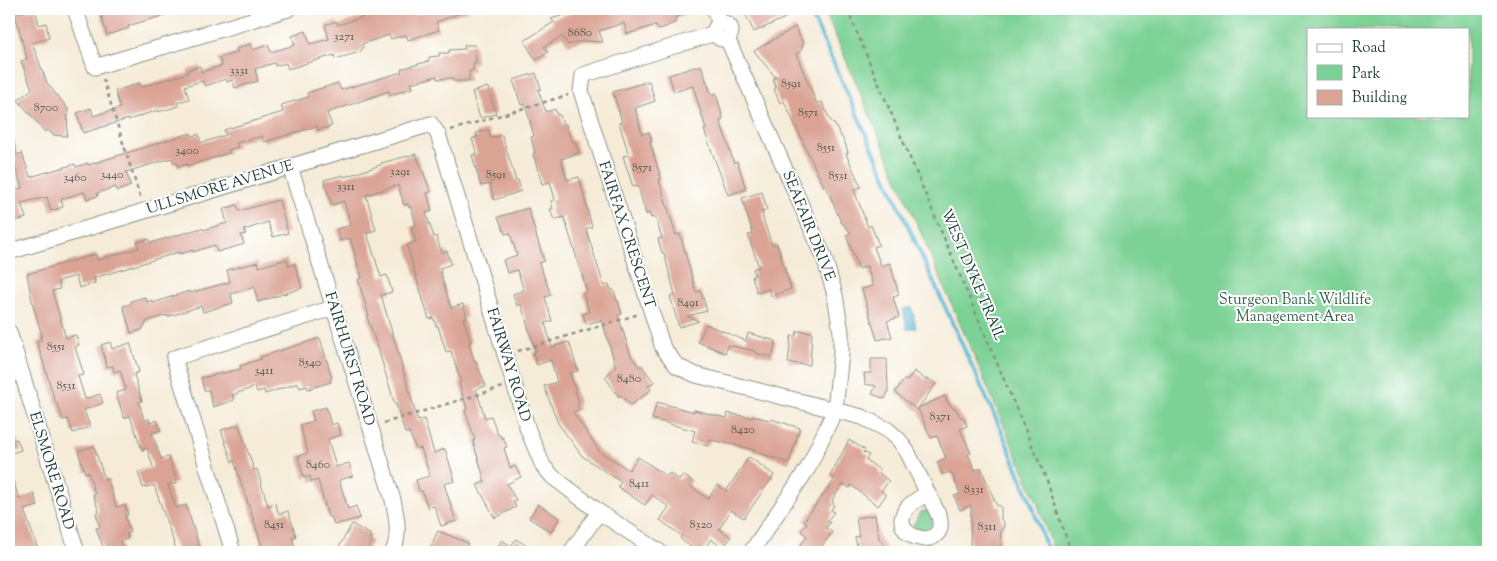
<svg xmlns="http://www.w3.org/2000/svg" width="1497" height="561" font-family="'Sorts Mill Goudy',serif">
	<rect width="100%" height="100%" fill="#fff"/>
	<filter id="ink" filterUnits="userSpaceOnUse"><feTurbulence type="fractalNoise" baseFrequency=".02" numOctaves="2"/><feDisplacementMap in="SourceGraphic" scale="10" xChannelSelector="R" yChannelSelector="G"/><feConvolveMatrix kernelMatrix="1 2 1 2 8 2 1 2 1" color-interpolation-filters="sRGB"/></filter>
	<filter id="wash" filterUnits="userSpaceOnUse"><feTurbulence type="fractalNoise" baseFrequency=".0096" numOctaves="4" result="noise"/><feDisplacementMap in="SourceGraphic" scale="20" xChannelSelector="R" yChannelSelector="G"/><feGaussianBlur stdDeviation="1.12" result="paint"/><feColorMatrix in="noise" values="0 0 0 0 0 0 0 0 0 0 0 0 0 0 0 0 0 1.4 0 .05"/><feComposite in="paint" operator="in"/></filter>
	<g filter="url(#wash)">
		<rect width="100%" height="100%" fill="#f5ebd7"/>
		<path fill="#7cd194" stroke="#4e8764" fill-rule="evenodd" d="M824,9H1488V552H1054L1037,502ZM1308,29H1468V116H1308Z
			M925,511L930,514L932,524L928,530L915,529L913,525L921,512Z"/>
		<path fill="#54b5d3" stroke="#3a7984" d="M912,307L916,328L907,330L903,309Z"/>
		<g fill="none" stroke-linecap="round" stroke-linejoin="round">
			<path stroke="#54b5d3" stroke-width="4" d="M809,9L1002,432L1031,502L1048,552"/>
		</g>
		<g id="blocks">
			<path fill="#daa394" d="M35,9L39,25L46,23L49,38L32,43L47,83L68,109L67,136L53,135L48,130L45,132L18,100L32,89L21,61L27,59L15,14Z
				M99,9H178V11L128,26L129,28L107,35Z
				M381,9H411L413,15L432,9H469V10L436,22L439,30L408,40L406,35L391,39L389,35L362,44L363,48L360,52L335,59L334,55L288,69L286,63L275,66L274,63L255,69L258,81L235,88L233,80L227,82L226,79L205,86L202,81L185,86L189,99L178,102L179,106L158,112V110L128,120V119L83,133L77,113L91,108L93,116L120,108L115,91L140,83L141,87L188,73V70L200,66L201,72L222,66L219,58L238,52L236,49L250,44L253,50L268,45L271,52L295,45L292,36L306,31L310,44L329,39L325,25L336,21L338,25L363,17L362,15Z
				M584,9H697L675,18L676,22L659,30L656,25L627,34L624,23L599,31L603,42L583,41L568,45L562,36L544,47L548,52L536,60L524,41L554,22L551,19Z
				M743,9H781L785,18L754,32Z
				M795,27L803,44L801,51L796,54L817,104L822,102L830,120L835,125L845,143L848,153L846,154L861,187L854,190L868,227L871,225L879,245L874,247L881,266L890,263L899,295L893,297L899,317L887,321L892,337L877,340L862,289L873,286L867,266L859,269L846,235L851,233L841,222L826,186L824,187L784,101L780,103L774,89L776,88L773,79L776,78L754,51Z
				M464,45H475L476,63H473V71H469V81H453V78L437,79V76L411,83L413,88L390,95L389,91L327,113L332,126L318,130L317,126L264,142L262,136L236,143L238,147L228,150L229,153L187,166V164L178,167L177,163L174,164L172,158L126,172L131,186L117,191L116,187L97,193L98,196L87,199L84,192L61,199L63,207L51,211L47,197L21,203L26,218L9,223V192L22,188L15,167L9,169V135L12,134L17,155L22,153L30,177L75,164L76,167L88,163V165L191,133L192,136L199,134L201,143L226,135L224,130L283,112L281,105L308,97L307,93L338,83L341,90L402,72L401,69L429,61V57L439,56V53H449V50L465,49Z
				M701,65L711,94L716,93L723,119L720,120L734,163L737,161L746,189L728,195L704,130L706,129L693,86L674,92L669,75Z
				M536,73L541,89L538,90L546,112L555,109L557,115H560L563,125L566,124L571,141L574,140L579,153L561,159L567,180L579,177L592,227L586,229L604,286L609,284L611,290H614L617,301H618L622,314L618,315L631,356L639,367L641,365L654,382L648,386L651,390L631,405L621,395L619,397L605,377L616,367L602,320L586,324L583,314L589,312L583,293L587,291L564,217L554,220L550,209H553L551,201L555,199L550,182L542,184L533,154L535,153L531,137L534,136L525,104L521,105L513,80Z
				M649,81L655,101L635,108L642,134L649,132L652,141L650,142L661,179L659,180L676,235L680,234L696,292L701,291L707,311L687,316L699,321L679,327L670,296L675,295L664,253H662L658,239L662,238L655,217L651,218L649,213L646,214L638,186L633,187L623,156L629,155L619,123L622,122L613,92Z
				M488,87L496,114L480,118L472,92Z
				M488,130L491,138L502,135L516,181L518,180L521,191L494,200L490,184L481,186L472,155L477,154L472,139L477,137L476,133Z
				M416,154L431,192L427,193L432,211L426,213L434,237L436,236L442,253L447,251L451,264L440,268L443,282L451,308L463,304L467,317L463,318L471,342L469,343L474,361L475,360L486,386L476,389L485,418L491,416L498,435H500L501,438L503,437L507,447L504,448L510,468L515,466L521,477L507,484L516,500L513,501L516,507L495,518L477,485L485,482L473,441L475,440L465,410L467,409L459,383L461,382L451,351L446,352L438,326H436L434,318L429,319L414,270L407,245L416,242L411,227L416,225L411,207L409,208L408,204L404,205L398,185L366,195L376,230L367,233L381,277L387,275L392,292L381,295L418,421L424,419L434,453L445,449L455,481L444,484L456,521L441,526L435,508L434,506L428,508L422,491H419L416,480L430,476L421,448L416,449L409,432L405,433L396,404L395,405L377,345L367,317L369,316L358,279L362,278L350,238L340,241L337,229L351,225L344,201L332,205L324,180L343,175L344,177L375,167L382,164L381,163Z
				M762,192L767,210L762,212L763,219L772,245L777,244L791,289L771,296L769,289L757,293L752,276L755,275L753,269L759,267L748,235L753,234L742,198Z
				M279,200L288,233L273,237L268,222L244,230L246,234L241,235L244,244L217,252L215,245L193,252V250L180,254L179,252L94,278L95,283L79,288L76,276L58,281L60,289L52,291L66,338L76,335L79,345L75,347L84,375L78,376L85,399L100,394L103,403L84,410L90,427L73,433L68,419L63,420L57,403L56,404L37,342L41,341L40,336H42L32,301L27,274L96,254L97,260L139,248L137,242L149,239L150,243L202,228L203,230L227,223L223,209L237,205L239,211Z
				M528,208L544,261L539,263L551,295L545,297L552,321L545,323L552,347L569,342L578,371L570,373L579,403L577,404L579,410L573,412L599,451L629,470L638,457L667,476L670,473L680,480L683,475L692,481L689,485L708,499L717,485L726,491L749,457L774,475L744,518L731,510L719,529L731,537L723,548L711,539L702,552H699L684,542L680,538L682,536L660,520L669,507L652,495L645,505L618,487L621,482L582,456L558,423L544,386L557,382L551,360L537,365L533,353L536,352L521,304L517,306L513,294L524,290L517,270L507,273L503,260L517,255L510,233L505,234L498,217Z
				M287,259L289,266L295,264L302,288L258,302L254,287L231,294L233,303L203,312L201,306L167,317V315L147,321L142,330L131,333L123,306L131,304V301L145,297L147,302L152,300L153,303L189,291L190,293L230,282L227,270L258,262L259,267Z
				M706,324L746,341L748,333L776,341L772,357L755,353V351L728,345L725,353L698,342Z
				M797,331L812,332L810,365L788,363L791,336H796Z
				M320,338L332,378L330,379L331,382L308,389L307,386L300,388L298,383L265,394L264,390L257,392L255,387L232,395L234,400L213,407L209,390H204L201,378L241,369L240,366L261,359L260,357Z
				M110,342L112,349L130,343L139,372L134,374L142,401L139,402L144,420L149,419L150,423L157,420L161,430L152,433L161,459L169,457L177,483L168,485L176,508L186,505L201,552H177L154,485L143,488L138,472L153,467L147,448L142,450L130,416L124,418L116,393L126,390L120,370L114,372L113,366L107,367L101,345Z
				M871,359H887L888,392L885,399L872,394L876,386L865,384L864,373H871Z
				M914,371L926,380L928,378L936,384L918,408L945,396L948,403L953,408L956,409L961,418L963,417L967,426L960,429L971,453L968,454L975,470L981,468L997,506H1001V519L1004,523V527L1001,530L1000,552H970L971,505L960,510L954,496L960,494L953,476L950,472L942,475L937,462L946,458L937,436L931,438L918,409L917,410L895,392L905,379L907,381Z
				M657,402L694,412V410L727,418L728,413L753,418V416L770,420L771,419L800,428L789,463L753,451L754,450L726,443L710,440L708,446L692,442L695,431L652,419Z
				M326,407L331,425L337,423L341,435L328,439L336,467L349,463L353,476L339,480L348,509L356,506L360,518L334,525L331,516L328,517L318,480L311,482L310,476L304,478L298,456L308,453L300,425L314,421L311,411Z
				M239,425L254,470L257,469L268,506L275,503L279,514L288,511L296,536L292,537L296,552H264L234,461L232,462L221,430Z
				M17,439L21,450L9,454V442Z
				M849,440L865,450L863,452L869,455L866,460L880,470L878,472L889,481L881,491L886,495L878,506L851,485L850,488L843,484L832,500L834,505L831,510L834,512L826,522H830L826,528L832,532L818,552H796L807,536L801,531L807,523L804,521L835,479L830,476Z
				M94,446L105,480L108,479L116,507L125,505L128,515H125L130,532L127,533L128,539L120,542L123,552H105L96,528L100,527L96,513L99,512L93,494H95L88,472L85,473L78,451Z
				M9,473H11L19,499L34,494L38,506L24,510L39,552H9Z
				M538,504L560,518L551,532L529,518Z
				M875,515L879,538L889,552H858L855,537L859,536L856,518Z
				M352,524L371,535L369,539L372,541L366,552H336Z
				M438,531L468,543L465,552H428Z
				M516,539L536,552H494L502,540L511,546Z"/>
		</g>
	</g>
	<g filter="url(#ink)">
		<use href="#blocks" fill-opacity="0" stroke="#8a9486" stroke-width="1"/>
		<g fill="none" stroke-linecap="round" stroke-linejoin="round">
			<g stroke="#8a9486" stroke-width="17">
				<path id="minor" d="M75,9L95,67L288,9
					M714,9L720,23
					M715 31a8 8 0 1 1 16 0a8 8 0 1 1-16 0Z
					M715,33L583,75L581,91L663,348L677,366L696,375L862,417L888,430L899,440L908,453L939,516C950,555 882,538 908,507C913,501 921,498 927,493
					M727,38L824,257L835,295L841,332V353L835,410L808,468L751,552
					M290,166L393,500C397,518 400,535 393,552
					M9,252L431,124L438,134L528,430L543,466L553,477L599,512L660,552
					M9,332L77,552
					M233,552L174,358L333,308
					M571,552L599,512"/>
			</g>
			<path stroke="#8a9486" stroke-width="2.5" stroke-dasharray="4 4" stroke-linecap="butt" d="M847,9L1047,481L1071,552
				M103,79L141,200
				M451,130L568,95
				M518,351L639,314
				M384,423L503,387"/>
			<use href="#minor" stroke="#fff" stroke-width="15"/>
		</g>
	</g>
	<g text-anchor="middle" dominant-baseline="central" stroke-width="4" stroke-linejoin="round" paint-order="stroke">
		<g font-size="12" fill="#4e564c">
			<text x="580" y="33">8680</text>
			<text x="344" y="37">3271</text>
			<text x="239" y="71">3331</text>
			<text x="791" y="84">8591</text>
			<text x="46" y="108">8700</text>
			<text x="808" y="113">8571</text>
			<text x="826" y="148">8551</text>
			<text x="187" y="151">3400</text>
			<text x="642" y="168">8571</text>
			<text x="400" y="172">3291</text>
			<text x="112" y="175">3440</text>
			<text x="496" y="175">8591</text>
			<text x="838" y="176">8531</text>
			<text x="75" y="178">3460</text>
			<text x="346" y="187">3311</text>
			<text x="688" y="303">8491</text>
			<text x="56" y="347">8551</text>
			<text x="310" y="363">8540</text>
			<text x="264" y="371">3411</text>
			<text x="629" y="379">8480</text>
			<text x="66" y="386">8531</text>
			<text x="940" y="417">8371</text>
			<text x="743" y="430">8420</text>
			<text x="318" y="465">8460</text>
			<text x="639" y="484">8411</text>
			<text x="974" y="490">8331</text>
			<text x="274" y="525">8451</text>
			<text x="701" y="525">8320</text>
			<text x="987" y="527">8311</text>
		</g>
		<g font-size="15" fill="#1f3d34" stroke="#fff">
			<text transform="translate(220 188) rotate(-17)">ULLSMORE AVENUE</text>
			<text transform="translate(808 226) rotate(68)">SEAFAIR DRIVE</text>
			<text transform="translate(626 235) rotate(72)">FAIRFAX CRESCENT</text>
			<text transform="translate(972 275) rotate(67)">WEST DYKE TRAIL</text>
			<text transform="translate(349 359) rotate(73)">FAIRHURST ROAD</text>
			<text transform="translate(508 365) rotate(73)">FAIRWAY ROAD</text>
			<text transform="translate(51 471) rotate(73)">ELSMORE ROAD</text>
		</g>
		<g font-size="15" fill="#36624c" stroke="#fff">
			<text x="1295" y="300">Sturgeon Bank Wildlife<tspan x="1295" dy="17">Management Area</tspan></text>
		</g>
	</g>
	<rect width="1497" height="561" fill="none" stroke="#fff" stroke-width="30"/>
	<rect x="1307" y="28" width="162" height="90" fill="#ffffff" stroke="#a5b1ae"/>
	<rect x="1317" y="44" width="25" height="8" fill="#ffffff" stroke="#a5b1ae"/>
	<text x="1352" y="52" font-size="15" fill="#1f3d34">Road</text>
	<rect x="1317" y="65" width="25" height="15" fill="#7cd194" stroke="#a5b1ae"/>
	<text x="1352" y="78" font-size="15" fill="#1f3d34">Park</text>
	<rect x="1317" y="90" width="25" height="15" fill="#daa394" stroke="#a5b1ae"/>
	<text x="1352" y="102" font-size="15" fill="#1f3d34">Building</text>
</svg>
